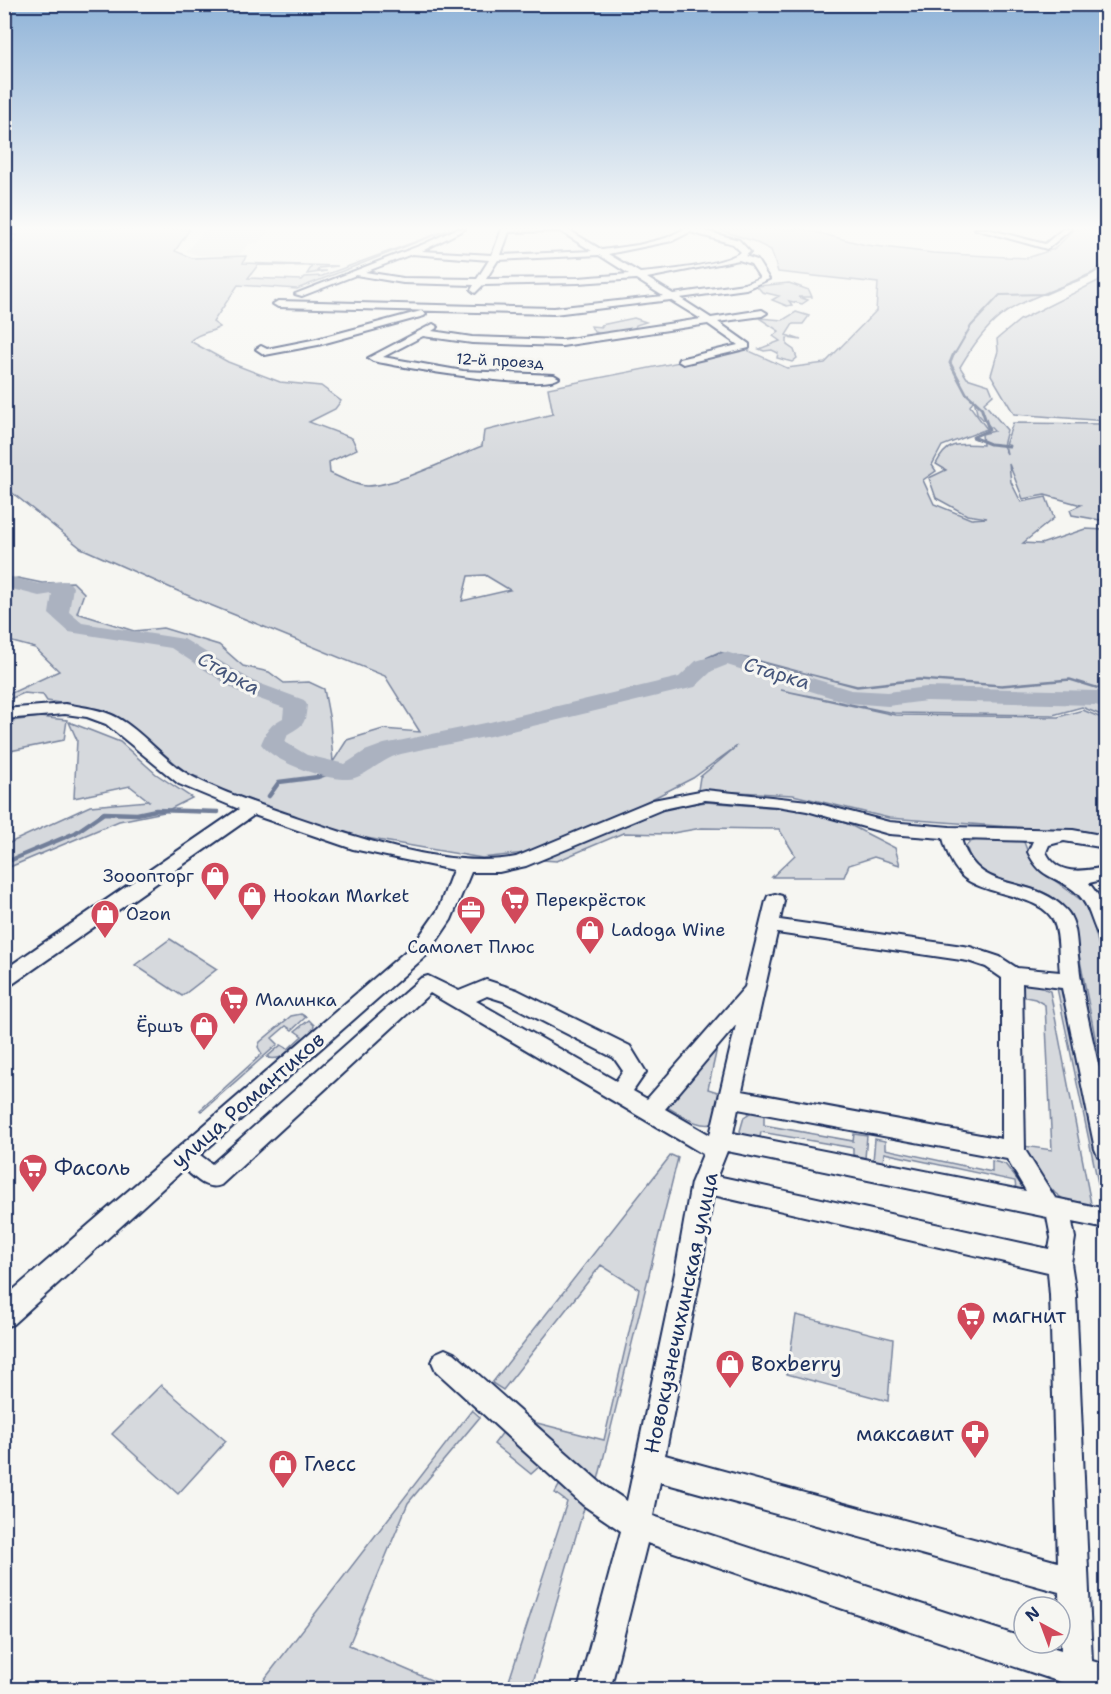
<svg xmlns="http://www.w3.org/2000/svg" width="1111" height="1694" font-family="'Shantell Sans',sans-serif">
	<rect width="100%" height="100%" fill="#f6f6f2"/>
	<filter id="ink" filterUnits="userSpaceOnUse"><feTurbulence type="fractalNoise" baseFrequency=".0167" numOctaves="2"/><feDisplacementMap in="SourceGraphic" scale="12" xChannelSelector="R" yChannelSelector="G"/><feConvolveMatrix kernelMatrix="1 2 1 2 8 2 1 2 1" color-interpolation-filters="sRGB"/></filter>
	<g filter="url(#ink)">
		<path fill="#e6e7e7" d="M207,229H270L258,243H250L238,256L197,255L186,251Z"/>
		<path fill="#d6d9dd" stroke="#78849e" stroke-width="1.5" fill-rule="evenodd" d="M5,229H190L175,251L192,258L246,256L243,263L338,266L320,268L317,271H327L307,274L312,266L258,265L248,278L302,280L305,277L322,276L450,229L297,289L238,285L213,322L220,327C208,334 201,331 190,341L228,362L280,382L321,386L341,401L335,409L309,422L352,438L357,449L329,462L330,473C341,478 353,485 366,486C397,486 451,458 482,446L484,431L553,414L548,388L745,349L787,368L825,363L876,311L878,283L778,272L771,250L753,241L717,229H803L866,245L933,253L1027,258L1054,249L1075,229H1106V263C1093,277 1076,281 1058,288C1005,308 989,318 960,367L967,378L989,385L993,395L984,403L1007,430L1003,446L1007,454L1005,445L1013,423L1106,424V521L1072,515L1070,510L1081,505L1045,495L1023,499L1009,464L1011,482L1021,502L1046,497L1054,518L1023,543L1041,544L1085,529L1106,530V690L1070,679L1001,685L919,679L857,686L719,652L706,658L719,653L752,659L857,687L920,680L1002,686L1070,680L1106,691V717L1082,707L1053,715L894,713L781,690L895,715L1058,717L1083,710L1106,720V839L1093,833L889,818L793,795L698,790L700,777L737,746L693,778L642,804L525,853L482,858L343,834L288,816L193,779L197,777L188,774L128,724L104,710L47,701L43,695L24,693L5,701V696L59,671L35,648L5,640V580L18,578L42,583L73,582L84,593L77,613L134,631L163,628L219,645L243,666L269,672L284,683L309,682L324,689L330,721L333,762L347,740L383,729L420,732L385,676L198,600L81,548L5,487V258L17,235H5ZM974,399L977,413L994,431L982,434L983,445C959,444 948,440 936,464L946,470L929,478L936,498L967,515L987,518L971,519L934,504L923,480L936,471L932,465L942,446L987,429L970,406ZM485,575L510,590L462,601L468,576Z
			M1106,277V421L1014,414L991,375L998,351L997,339L1020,320Z
			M789,283L809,290L812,297H798L808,300L802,304L789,301L792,305L787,306L772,300L779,296L762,292L757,286Z
			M796,312L809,316L803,324H793L786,335L801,340L787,338V345L794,350L797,358L792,362L777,358L778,353L772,350L764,351L759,349L780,341L773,336L779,331L759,318L783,320Z
			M634,318L646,322L636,325L635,328C621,334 609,336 594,332L591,326L602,327L601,325Z
			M39,717L67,720L64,740L5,752V722Z
			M69,722L120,742L156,774L192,798L164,812L119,821L5,869V845L90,806L149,801L130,786L74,798L77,740Z
			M706,802L807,810L848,824L895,848L900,865L874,857L849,865L844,877H772L795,855L779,829L702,828L667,834L623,833L557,861L542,860L621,823L665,808Z
			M983,838H1015L1024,842L1030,858L1038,868L1081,900L1090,912L1106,973V1093L1071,914C1063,906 1056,898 1045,893C1014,878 977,887 966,846L970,842Z
			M170,939L217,969L182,996L135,965Z
			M1029,982L1041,983L1042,988L1050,991L1092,1209L1074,1207L1055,1193L1024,1158V1146L1052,1150L1045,1005L1035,999L1020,996L1021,985Z
			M1057,988L1062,990L1068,1004L1106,1190V1203L1103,1207Z
			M301,1014L306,1017L292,1030L286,1026L272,1038L278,1044L202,1111L200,1110L262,1054L258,1047L260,1042L291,1016Z
			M309,1020L314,1025C313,1039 280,1065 267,1057L281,1045L288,1049L302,1036L295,1031Z
			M719,1039L708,1089L721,1093L717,1123C699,1129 683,1116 667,1107Z
			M753,1111L764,1114V1125L853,1141L854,1134L867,1136L865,1158L853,1155V1148L761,1132L759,1142L745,1139L740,1131L744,1117Z
			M875,1139L885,1141V1149L992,1172V1161L1005,1164L1026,1191L1016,1189L1015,1181L884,1153L883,1163L873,1161Z
			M671,1155L678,1158L598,1480L529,1421L604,1440L639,1289L601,1265L503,1390L492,1383Z
			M796,1315L893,1339L888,1401L787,1374Z
			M161,1385L226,1441L178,1494L112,1434Z
			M472,1410L480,1417L408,1503L349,1645L452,1689H257Z
			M503,1432L540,1466L531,1474L494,1444Z
			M560,1484L585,1505L531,1689L506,1690L567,1502L555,1493Z"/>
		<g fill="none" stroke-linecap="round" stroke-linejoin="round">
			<path stroke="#717e99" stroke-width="2" d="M954,355L971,326L1000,295L1045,294L1093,273L1106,262"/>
			<path stroke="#717e99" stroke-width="3" d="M954,353L950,363L966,393L981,407L989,430L973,437L990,444L1009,446"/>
			<path stroke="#717e99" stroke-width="4.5" d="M269,796L279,782L318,777L335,771
				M4,863L75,833L104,813L137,814L156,810L218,812"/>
			<path fill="#abb2c0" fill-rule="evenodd" d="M4,575L39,584L63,581L70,583L73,587L69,612L82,623L184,639L253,681L304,700L307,705C305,724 305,724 288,734L285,742L307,755L345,764L365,751L384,744L490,722L679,677L696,661L726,652L851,690L888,692L926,687L1098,691L1106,694V708L1095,705L926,701L888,706L849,703L727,665L712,671L695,687C627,703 559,720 490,736C461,742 431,747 401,754C382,758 364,779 348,779C325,780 275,763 261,744C267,730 270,725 283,718L284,708L237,691L171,648L69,632L49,614L52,594L39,596L4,587Z"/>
			<g stroke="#1b2f5e" stroke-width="4">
				<path id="minor" d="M456,229H465L422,251L492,255L502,229H567L602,250L638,245L666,238L684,229H697L739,240L750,252L745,256L757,260L769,279L746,289L680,298L711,318L762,310L767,313L762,316L718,322L749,344V348L683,364L678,361L679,359L738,345L708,324L562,346L472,343L423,336L383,357L463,371L554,375L559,378C540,392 402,367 373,361L368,358L433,324L438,327L432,331L472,337L562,340L701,319L670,300L554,314L278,307L273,304L278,301L554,308L663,296L636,279L578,283L483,285L475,293L471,290L474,285L403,283L356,275L302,296L295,294L424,244ZM560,231L592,251L501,255L509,232ZM690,232L733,244L741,252C723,265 663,271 640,273L608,254L672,241ZM412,254L489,260L477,279L403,278L365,272ZM599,255L629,274L578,278L486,279L498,260ZM739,260L751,264L760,278L744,284L673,294L647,278Z
					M975,229H987L1045,244L1063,229H1071L1047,249Z
					M421,311L426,314L424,316L318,345L265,355L256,349L261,346L267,349L317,339Z
					M65,704C82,707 102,709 118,718C145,733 165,763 193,777C223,793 258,804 290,815C355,837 448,870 516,857L653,800L705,790L808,801L889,822L950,827L1073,830L1106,836V848L1064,841L1049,845L1046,852C1058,877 1084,871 1106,867V879L1089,883L1106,906V938L1099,936C1091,922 1090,906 1078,894C1057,874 1042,882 1028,852L1033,841L961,839C978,897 1031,873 1065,909C1077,921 1076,940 1078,956C1081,990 1089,1023 1096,1055C1099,1070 1105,1085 1106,1100C1109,1118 1108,1141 1106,1159L1098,1156L1095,1149L1062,988L1022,983L1025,1150L1055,1198L1106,1209V1229L1072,1222L1075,1238L1071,1263L1076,1295L1092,1661L1106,1665V1690H1084L647,1543L610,1690H578L621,1531L583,1505L436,1371L432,1362L436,1353L445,1349L454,1353L603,1485L627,1501L675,1273L691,1183L703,1154L430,993L221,1185C206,1191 196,1178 184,1169L13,1324L4,1327V1298L414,944L438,910L453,870L353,849L254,815L11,985L4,987V970L239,809L179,784L106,724L87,717L65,714L4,719V709ZM705,800L777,806L807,811L889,834L943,838C947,852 951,864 961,875C983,897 1042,893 1054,922C1060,937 1058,957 1060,972L1017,968L1000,957L970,947L780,920L784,901L782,896L775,894L768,896L766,901L745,987L647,1099L633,1091L646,1072L630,1046L517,990L486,980L459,991L428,976L421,978L212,1164L200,1155L428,954L451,920L471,872H499L526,866L663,809ZM777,933L968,961L986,967L1002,978V1139L742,1091ZM487,996L503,1001L614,1058L623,1071L616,1081L476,1001ZM736,1025L710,1135L665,1109ZM738,1109L1007,1159L1026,1191L733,1133ZM727,1151L1047,1217L1051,1238L1049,1249L717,1176ZM713,1195L1048,1272L1050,1295L1058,1562L665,1455L701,1273ZM660,1482L1059,1592L1061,1650L1039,1643H1024V1638L653,1516Z"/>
			</g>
			<use href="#minor" fill="#f6f6f2" fill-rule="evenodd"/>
		</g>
	</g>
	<linearGradient id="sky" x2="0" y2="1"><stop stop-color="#8fb3d8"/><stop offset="0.49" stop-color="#fbfbf9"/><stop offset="1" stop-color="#fbfbf9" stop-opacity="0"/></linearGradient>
	<rect width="1111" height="466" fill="url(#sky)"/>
	<defs>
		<g id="shop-pin" transform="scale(1.5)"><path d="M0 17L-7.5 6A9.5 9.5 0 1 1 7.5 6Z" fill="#d1495b" stroke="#f6f6f2"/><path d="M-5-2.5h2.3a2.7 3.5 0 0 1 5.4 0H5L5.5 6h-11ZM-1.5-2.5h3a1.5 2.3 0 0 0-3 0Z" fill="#fff"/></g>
		<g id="supermarket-pin" transform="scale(1.5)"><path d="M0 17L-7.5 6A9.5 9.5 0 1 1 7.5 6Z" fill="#d1495b" stroke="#f6f6f2"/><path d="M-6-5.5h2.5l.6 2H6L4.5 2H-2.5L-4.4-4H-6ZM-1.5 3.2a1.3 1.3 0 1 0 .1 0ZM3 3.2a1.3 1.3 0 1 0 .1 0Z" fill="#fff"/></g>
		<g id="office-pin" transform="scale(1.5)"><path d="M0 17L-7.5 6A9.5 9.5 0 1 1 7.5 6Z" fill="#d1495b" stroke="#f6f6f2"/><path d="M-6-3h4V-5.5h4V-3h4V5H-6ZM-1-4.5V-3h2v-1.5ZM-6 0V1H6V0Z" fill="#fff"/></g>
		<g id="pharmacy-pin" transform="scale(1.5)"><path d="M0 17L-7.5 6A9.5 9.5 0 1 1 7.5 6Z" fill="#d1495b" stroke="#f6f6f2"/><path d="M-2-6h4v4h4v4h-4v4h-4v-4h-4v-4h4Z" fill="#fff"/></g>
	</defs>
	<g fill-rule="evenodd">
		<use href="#shop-pin" x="215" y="876"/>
		<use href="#shop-pin" x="252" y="896"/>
		<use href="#supermarket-pin" x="515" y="900"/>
		<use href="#office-pin" x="471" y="910"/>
		<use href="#shop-pin" x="105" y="914"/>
		<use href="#shop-pin" x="590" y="930"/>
		<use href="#supermarket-pin" x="234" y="1000"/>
		<use href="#shop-pin" x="204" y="1026"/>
		<use href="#supermarket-pin" x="33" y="1168"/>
		<use href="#supermarket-pin" x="971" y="1316"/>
		<use href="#shop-pin" x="730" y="1364"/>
		<use href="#pharmacy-pin" x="975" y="1434"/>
		<use href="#shop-pin" x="283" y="1464"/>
	</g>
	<g text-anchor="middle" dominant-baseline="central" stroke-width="6" stroke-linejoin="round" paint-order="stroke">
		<g font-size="15" fill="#1b2f5e" stroke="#f6f6f2">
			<text transform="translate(500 361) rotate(3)">12-й проезд</text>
		</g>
		<g font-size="18" fill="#1b2f5e" stroke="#f6f6f2" text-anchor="start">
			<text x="194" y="876" text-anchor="end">Зооопторг</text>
			<text x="273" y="896">Hookan Market</text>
			<text x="536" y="900">Перекрёсток</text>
			<text x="126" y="914">Ozon</text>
			<text x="611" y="930">Ladoga Wine</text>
			<text x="471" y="947" text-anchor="middle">Самолет Плюс</text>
			<text x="255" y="1000">Малинка</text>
			<text x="183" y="1026" text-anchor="end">Ёршъ</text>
		</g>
		<g font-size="20" font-style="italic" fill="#46567b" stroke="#f6f6f2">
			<text transform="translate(229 673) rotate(29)">Старка</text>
			<text transform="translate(777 673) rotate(17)">Старка</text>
		</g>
		<g font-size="21" fill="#1b2f5e" stroke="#f6f6f2">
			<text transform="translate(248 1100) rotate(-41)">улица Романтиков</text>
			<text transform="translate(681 1313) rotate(-78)">Новокузнечихинская улица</text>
		</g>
		<g font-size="21" fill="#1b2f5e" stroke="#f6f6f2" text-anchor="start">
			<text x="54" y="1168">Фасоль</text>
			<text x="992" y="1316">магнит</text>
			<text x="751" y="1364">Boxberry</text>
			<text x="954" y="1434" text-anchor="end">максавит</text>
			<text x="304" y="1464">Глесс</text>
		</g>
	</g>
	<rect width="1111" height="1694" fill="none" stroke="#f6f6f2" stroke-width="24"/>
	<rect x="12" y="12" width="1087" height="1670" fill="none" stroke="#1b2f5e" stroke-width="2" filter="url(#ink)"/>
	<g transform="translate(1042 1625) rotate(319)"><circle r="28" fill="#f6f6f2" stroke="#9ea6b7" stroke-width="1.5"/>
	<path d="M0-4.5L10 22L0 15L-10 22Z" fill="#d1495b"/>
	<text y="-9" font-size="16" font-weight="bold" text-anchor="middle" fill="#1b2f5e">N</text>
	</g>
</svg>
